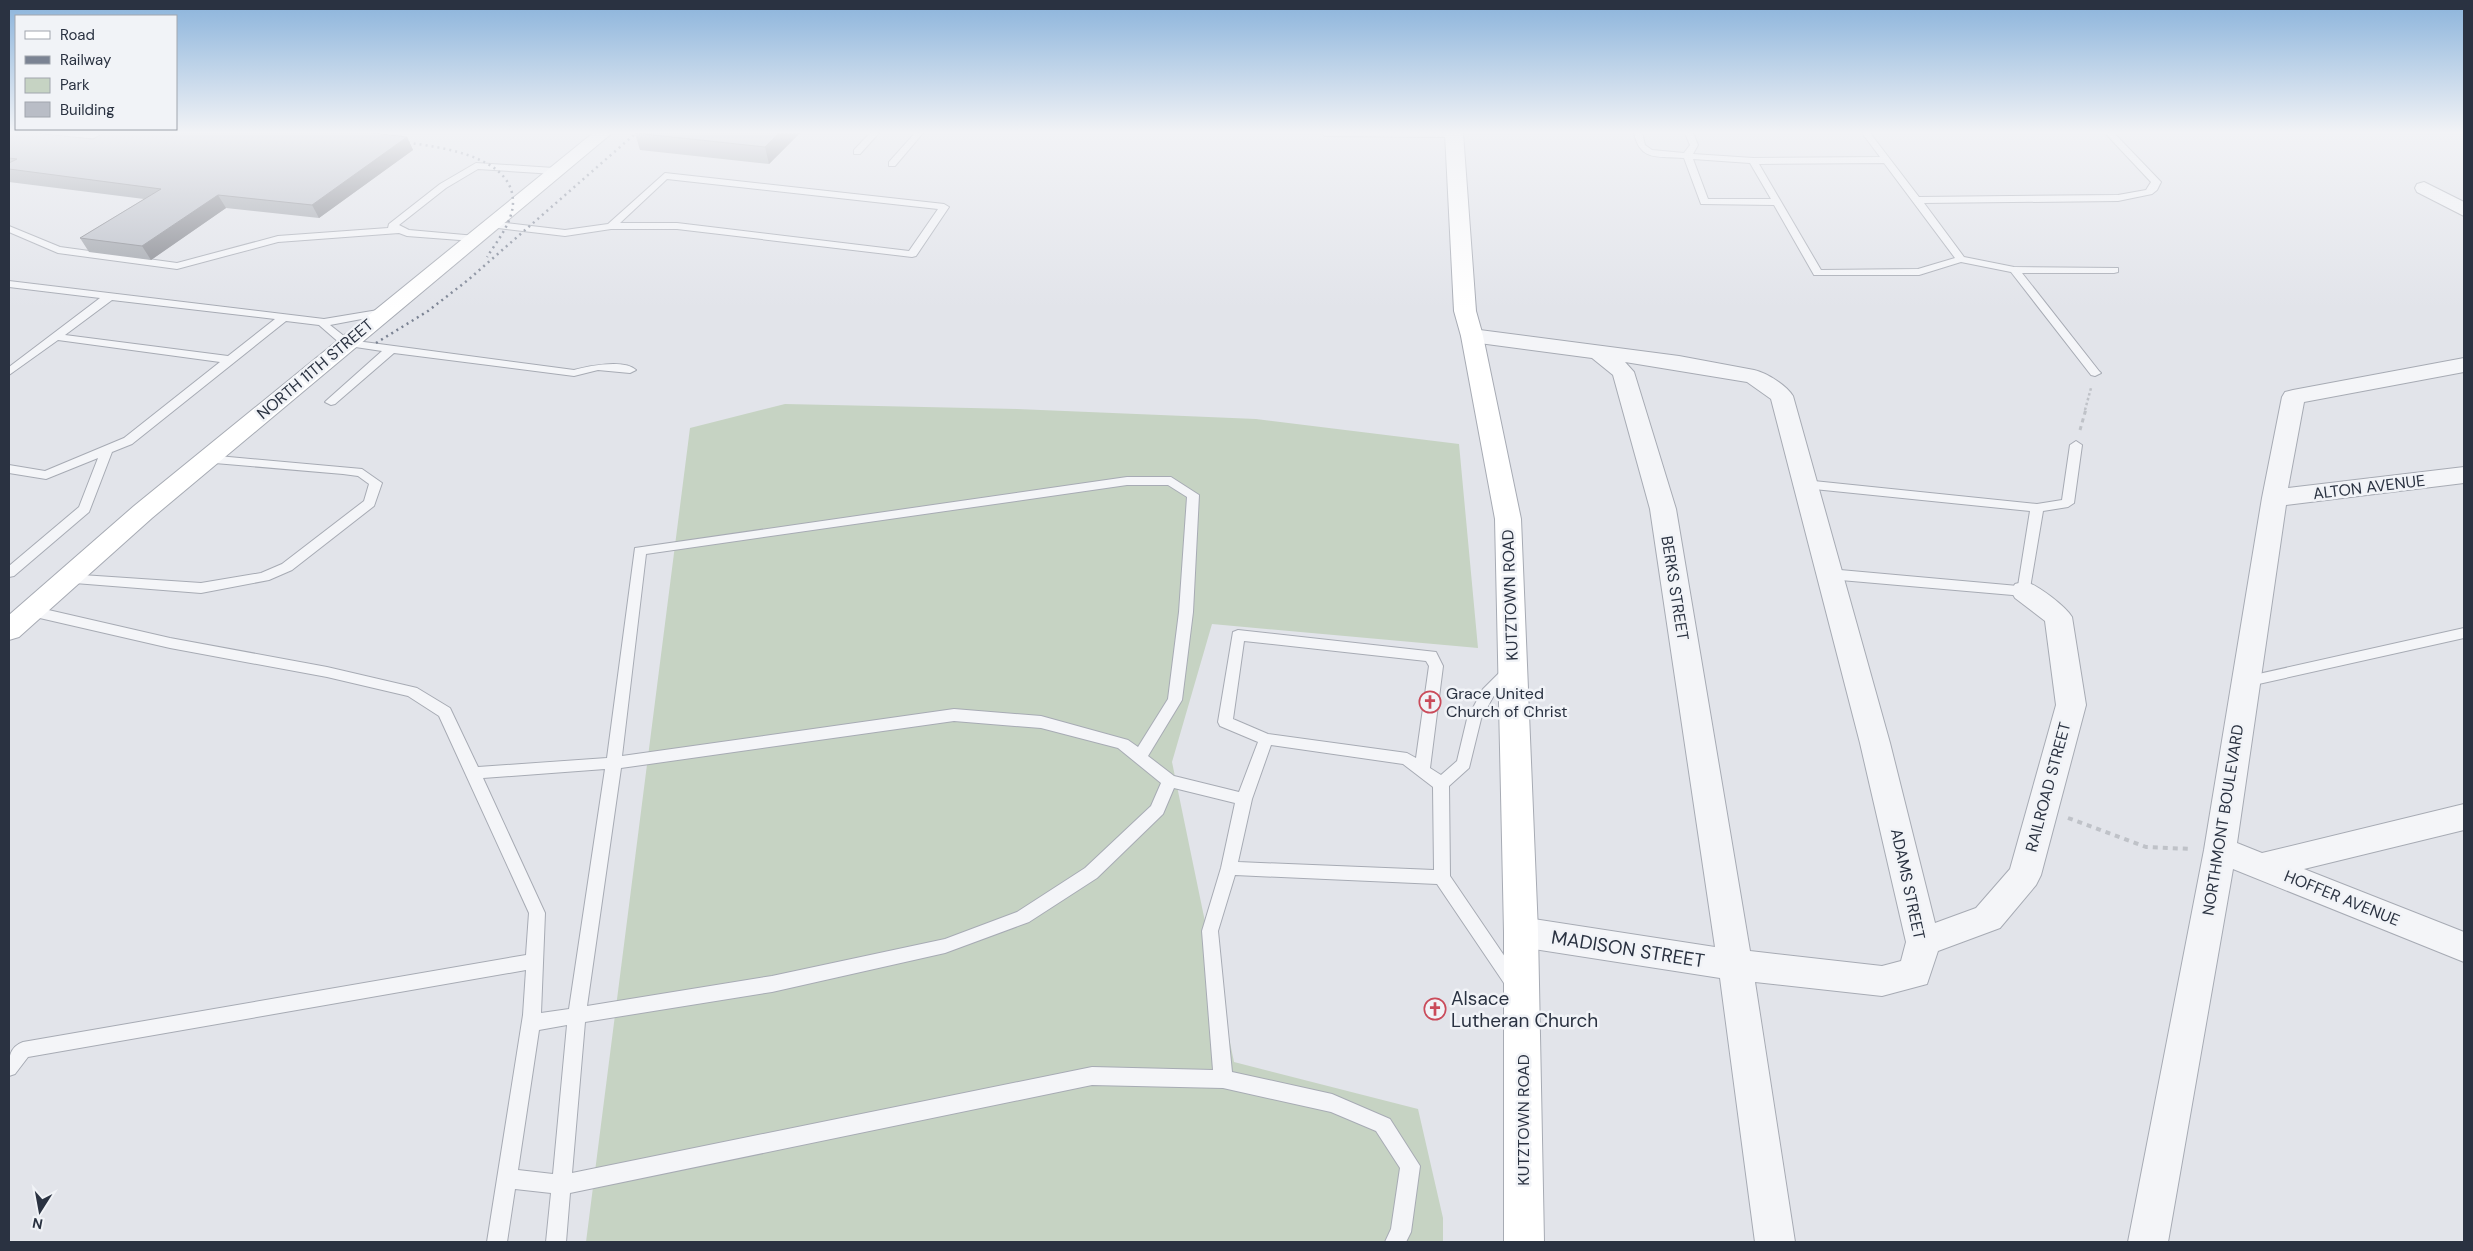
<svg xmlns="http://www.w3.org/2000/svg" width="2473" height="1251" font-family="'DM Sans',sans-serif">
	<rect width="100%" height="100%" fill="#e2e4ea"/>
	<path fill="#c6d3c3" d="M785,404L1017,409L1256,419L1459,444L1478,648L1212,624L1172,762L1234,1062L1418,1109L1443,1218V1242H586L690,428Z"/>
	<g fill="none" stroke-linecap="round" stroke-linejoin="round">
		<g stroke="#a7abb4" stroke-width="2">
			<path id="service" d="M870,133H879L860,154H854V150Z
				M915,133H923L895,166H889V162Z
				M1321,133H1458L1459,134L1455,137L1325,136Z
				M1634,133H1642L1645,145L1652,150L1684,153L1690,145L1685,133H1693L1698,145L1693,154L1753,158L1880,157L1862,133H1870L1919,197L2118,195L2146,190L2151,182L2105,133H2114L2161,182L2157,190L2152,194L2118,201L1924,203L1964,257L2014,267L2118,268V272L2114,273H2022L2099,371L2101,373L2095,376L2091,375L2011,272L1961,262L1919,275H1814L1774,205L1701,204L1684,158C1659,156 1640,162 1634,133ZM1693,159L1750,163L1771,199H1708ZM1884,163L1955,258L1918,269L1821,270L1759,164Z
				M476,163L554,168L559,171L554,174L478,169L446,188L399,225L409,230L476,236L478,238L473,241L407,236L399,233L278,242L177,269L58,253L9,232V226L60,247L177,263L278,236L388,228L389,224L440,184Z
				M665,173L944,204L949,207L916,256L912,257L677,229H611L565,236L490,227L485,224L490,221L565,230L608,224ZM667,179L938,209L909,251L677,223H620Z
				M9,281L324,319L384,309L389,312L388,314L330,325L349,340L574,370C588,366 624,359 636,370L630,373L598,370L574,376L394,353L335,404L331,405L325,402L327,400L382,351L342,345L319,325L286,321L132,444L112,452L89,512L14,576L9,577V566L79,507L98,458L46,479L9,473V465L45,471L124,438L220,362L58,340L9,375V367L100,298L9,287ZM112,300L275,319L228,356L65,335Z
				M2076,441L2082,445L2074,503L2068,507L2043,511L2029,594L2024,596L1829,579L1822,574L1829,569L2018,586L2030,511L1804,488L1798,484L1804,480L2037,504L2062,500L2070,445Z
				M207,455L362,469L382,483L374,506L292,570L269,580L201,593L62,582L60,579L67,574L201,583L261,573L282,564L364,501L369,484L358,476L343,474L203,462L201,459L203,456Z
				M1127,477H1171L1199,495L1193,612L1182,700L1148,756L1174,776L1239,792L1258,742L1220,726L1218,722L1233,632L1238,630L1436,652L1443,666L1430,768L1441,775L1457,761L1467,719L1483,689L1507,665H1517L1519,669L1493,697L1481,719L1469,768L1449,786L1450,876L1520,979L1523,984L1520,989L1514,992L1508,989L1437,884L1235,875L1218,931L1232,1072L1332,1094L1390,1119L1420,1166L1411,1232L1406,1242H1385L1391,1229L1400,1168L1376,1131L1331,1112L1223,1088L1092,1085L570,1193L566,1242H546L551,1193L515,1189L507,1242H487L523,1015L526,970L28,1057L15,1074L9,1076C9,1062 7,1048 23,1042L526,955L529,913L439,716L408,696L327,677L170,648L31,616L26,614L24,611L26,608L31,606L170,638L327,667L417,688L450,708L478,767L607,758L635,548ZM1127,485H1168L1187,497L1179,612L1168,699L1138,747L1128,740L1041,716L954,709L622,756L646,554ZM1244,641L1426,661L1429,666L1416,758L1407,753L1268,734L1233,719ZM954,721L1041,728L1118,748L1161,783L1151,806L1085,868L1017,912L945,939L772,976L587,1006L621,768ZM1271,745L1403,764L1433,787L1434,870L1238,862L1252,799ZM605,769L569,1009L541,1013L545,913L483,778ZM1174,788L1235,803L1221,868L1202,931L1213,1070L1092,1067L572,1173L585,1022L772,992L945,953L1029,922L1097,878L1163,814ZM567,1025L553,1174L518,1170L539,1030Z
				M2464,628V638L2245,687L2240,686L2238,682L2240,678L2245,677Z"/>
		</g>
		<g stroke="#a7abb4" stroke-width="2">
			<path id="minor" d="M2424,182L2464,202V216L2417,192L2415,188L2417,184Z
				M1472,329L1679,356L1754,370C1767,373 1786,385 1793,396L1890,743L1935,923L1976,908L2010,869L2056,705L2045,621L2015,598L2011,591L2015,584C2019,583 2022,582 2026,582C2038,585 2066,607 2072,617L2086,705L2041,875L2036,885L2000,928L1938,951L1927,984L1882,996L1755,982L1795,1242H1755L1720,978L1521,947L1509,942L1504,932L1509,922L1521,917L1715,947L1650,509L1613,375L1592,358L1464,341L1461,336L1464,331ZM1625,362L1747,382L1771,399L1860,743L1906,942L1901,961L1882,966L1750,951L1676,509L1634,372Z
				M2464,358V372L2304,402L2288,488L2464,467V483L2286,505L2237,843L2262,853L2464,804V830L2304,869L2464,932V962L2233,869L2168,1242H2128L2204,850L2262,498L2282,397L2285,392L2293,390Z"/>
		</g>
		<g stroke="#a7abb4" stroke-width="2">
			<path id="secondary" d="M593,133H612L152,518L19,637L9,640V615L134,506Z
				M1445,133H1463L1476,311L1483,336L1521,519L1538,932L1544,1242H1504V932L1495,519L1461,336L1454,311Z"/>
		</g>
		<path stroke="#bfc2c8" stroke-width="2.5" stroke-dasharray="2.5 2.5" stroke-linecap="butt" d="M2085,410L2091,388"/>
		<path stroke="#bfc2c8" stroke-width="3" stroke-dasharray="4 4" stroke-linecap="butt" d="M2080,430L2086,409"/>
		<path stroke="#bfc2c8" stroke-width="4" stroke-dasharray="5 5" stroke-linecap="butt" d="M2068,818L2146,847L2192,849"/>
		<use href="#service" fill="#f4f5f8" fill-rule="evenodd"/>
		<use href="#minor" fill="#f4f5f8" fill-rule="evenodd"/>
		<use href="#secondary" fill="#fff" fill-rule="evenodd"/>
		<path stroke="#7b8393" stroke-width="2.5" stroke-dasharray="2 4" stroke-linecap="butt" d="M396,141C431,146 513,153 513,202C513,222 497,241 487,257
			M376,343L428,311L468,280L636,133"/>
	</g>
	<path fill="#9fa3aa" d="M9,133L93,139L407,137L413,150L319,218L226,208L151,260L89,252L80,238L144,199L9,182Z
		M635,133H800L769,164L640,150Z"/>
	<path fill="#82848b" d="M779,133H800L769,164L765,147Z
		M407,137L413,150L319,218L312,205Z
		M218,195L226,208L151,260L142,246Z"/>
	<path fill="#b9bdc6" stroke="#82848b" d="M9,133H34L93,139L104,133H373L407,137L312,205L218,195L142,246L80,238L161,189L9,169V163L17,159L9,158Z
		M635,133H779L765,147Z"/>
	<linearGradient id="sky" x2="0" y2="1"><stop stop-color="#8ab3db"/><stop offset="0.43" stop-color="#f2f3f6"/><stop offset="1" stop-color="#f2f3f6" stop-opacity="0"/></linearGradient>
	<rect width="2473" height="308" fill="url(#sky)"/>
	<defs>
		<g id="church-ring" transform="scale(1.125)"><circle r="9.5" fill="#f1f3f7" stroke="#ca4b5a" stroke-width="1.5"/><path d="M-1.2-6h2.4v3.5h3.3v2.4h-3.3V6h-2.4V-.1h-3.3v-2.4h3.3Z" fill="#ca4b5a"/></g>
	</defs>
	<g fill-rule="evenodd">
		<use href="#church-ring" x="1430" y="702"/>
		<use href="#church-ring" x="1435" y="1009"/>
	</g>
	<g text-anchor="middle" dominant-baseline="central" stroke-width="5" stroke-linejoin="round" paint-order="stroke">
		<g font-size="16" fill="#2a3241" stroke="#f1f3f7">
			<text transform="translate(315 369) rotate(-40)">NORTH 11TH STREET</text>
			<text transform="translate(2369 487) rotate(-7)">ALTON AVENUE</text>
			<text transform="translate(1675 588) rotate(81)">BERKS STREET</text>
			<text transform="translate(1510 595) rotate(-92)">KUTZTOWN ROAD</text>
			<text transform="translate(2048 787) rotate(-75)">RAILROAD STREET</text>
			<text transform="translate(2223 820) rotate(-81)">NORTHMONT BOULEVARD</text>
			<text transform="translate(1908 884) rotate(78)">ADAMS STREET</text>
			<text transform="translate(2342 898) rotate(22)">HOFFER AVENUE</text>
			<text transform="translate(1523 1120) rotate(-90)">KUTZTOWN ROAD</text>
		</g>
		<g font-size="16" fill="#2a3241" stroke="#f1f3f7" text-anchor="start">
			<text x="1446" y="693">Grace United<tspan x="1446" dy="18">Church of Christ</tspan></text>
		</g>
		<g font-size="19" fill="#2a3241" stroke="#f1f3f7">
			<text transform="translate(1628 949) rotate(9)">MADISON STREET</text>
		</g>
		<g font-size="19" fill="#2a3241" stroke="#f1f3f7" text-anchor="start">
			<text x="1451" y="998">Alsace<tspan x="1451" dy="22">Lutheran Church</tspan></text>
		</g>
	</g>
	<rect width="2473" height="1251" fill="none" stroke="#2a3241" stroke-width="20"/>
	<rect x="15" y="15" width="162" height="115" fill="#f1f3f7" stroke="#a1a6ae"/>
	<rect x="25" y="31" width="25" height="8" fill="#ffffff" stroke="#a1a6ae"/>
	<text x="60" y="40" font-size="15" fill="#2a3241">Road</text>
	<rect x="25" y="56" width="25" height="8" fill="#7b8393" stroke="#a1a6ae"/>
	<text x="60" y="65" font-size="15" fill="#2a3241">Railway</text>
	<rect x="25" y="78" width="25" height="15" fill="#c6d3c3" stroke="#a1a6ae"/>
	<text x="60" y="90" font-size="15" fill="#2a3241">Park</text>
	<rect x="25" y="102" width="25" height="15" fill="#b9bdc6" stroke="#a1a6ae"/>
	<text x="60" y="115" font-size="15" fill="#2a3241">Building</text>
	<g transform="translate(40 1211) rotate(191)" stroke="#f1f3f7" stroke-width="4" paint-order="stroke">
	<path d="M0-4L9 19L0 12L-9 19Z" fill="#2a3241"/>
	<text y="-8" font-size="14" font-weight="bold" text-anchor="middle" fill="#2a3241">N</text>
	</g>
</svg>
